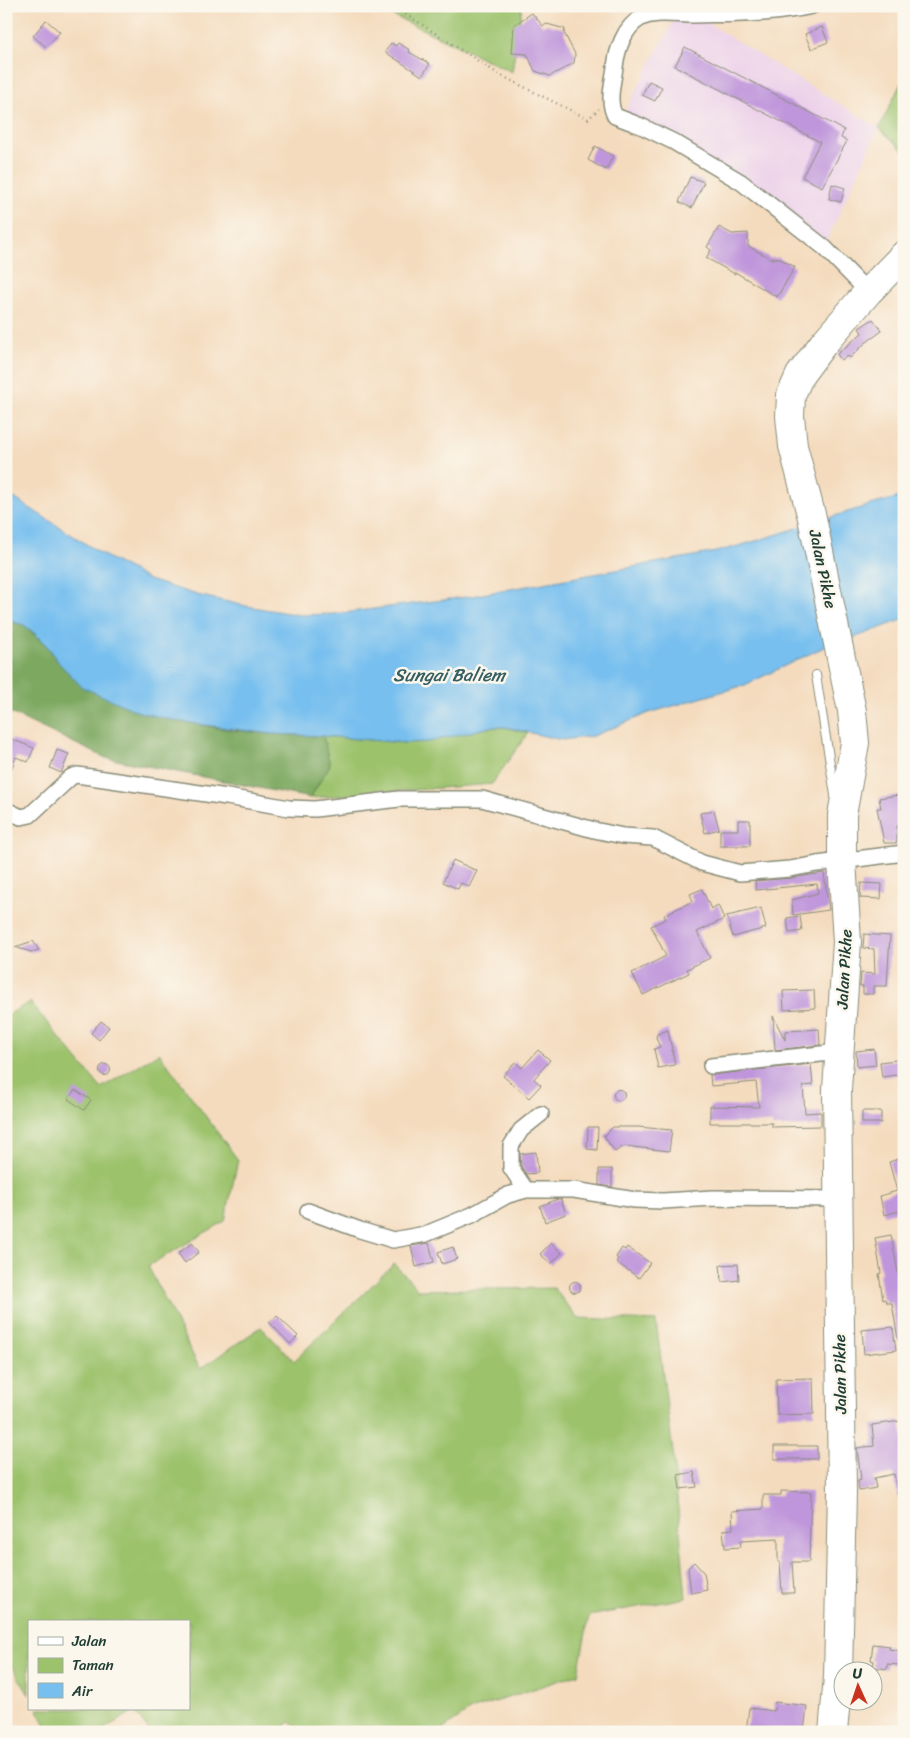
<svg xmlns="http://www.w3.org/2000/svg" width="910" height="1738" font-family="Sriracha,sans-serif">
	<rect width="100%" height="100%" fill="#fbf7ec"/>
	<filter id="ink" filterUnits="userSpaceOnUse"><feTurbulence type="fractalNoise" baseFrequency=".02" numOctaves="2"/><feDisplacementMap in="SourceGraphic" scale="10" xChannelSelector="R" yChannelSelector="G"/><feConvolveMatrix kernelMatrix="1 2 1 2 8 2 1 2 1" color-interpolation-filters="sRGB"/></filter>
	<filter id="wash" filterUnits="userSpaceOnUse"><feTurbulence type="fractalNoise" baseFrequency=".0096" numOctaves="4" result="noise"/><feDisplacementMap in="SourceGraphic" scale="20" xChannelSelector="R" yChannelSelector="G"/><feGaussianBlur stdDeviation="1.12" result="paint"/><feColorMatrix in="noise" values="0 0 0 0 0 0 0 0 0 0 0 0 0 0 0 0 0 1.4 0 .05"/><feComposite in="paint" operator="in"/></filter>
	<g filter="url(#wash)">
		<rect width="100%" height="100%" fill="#f4dbbe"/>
		<path fill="#ecd1ea" d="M681,7L879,128L826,242L622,117Z"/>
		<path fill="#9cc26c" stroke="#5e8050" d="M373,6H522L512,72Z
			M904,77V151L879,128Z
			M491,727H505L528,733L492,784L310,798L330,765L323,736L406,743Z
			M30,1002L101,1088L159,1053L238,1160L225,1221L148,1266L200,1369L261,1327L294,1361L394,1264L419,1290L554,1288L577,1318L656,1321L673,1452L686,1598L589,1616L578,1674L471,1710L439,1732H303L290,1722L279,1732H150L134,1711L99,1732H50L37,1709H189V1622H29V1695L6,1656V1016Z"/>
		<path fill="#7da860" stroke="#4e724a" d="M6,620L24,625L49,648L59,663L116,701L139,712L176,721L232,730L271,734L323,736L330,765L310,798L106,758L6,711Z"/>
		<path fill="#77bfef" stroke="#4b7e92" d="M6,493L105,556L149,580L197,595L246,606L300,615L335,614L466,597L716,552C779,536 840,512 904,496V619L862,635L824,647L745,685L649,713L593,736L562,740L505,727H491L429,742L406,743L323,736L271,734L176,721L139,712L82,687L59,663L49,648L34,633L24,625L6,620Z"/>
		<g id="blocks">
			<path fill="#bf96db" d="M532,13L543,26L547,24L565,29L564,33L575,54L574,63L550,76L535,71L527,54L512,53L514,25Z
				M46,20L60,32L46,47L33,36Z
				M822,27L828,42L811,49L805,34Z
				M391,43L396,46L398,43L410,50L409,52L430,64L422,76L385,52Z
				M685,47L844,130L841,138L847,141L822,187L802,177L820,142L675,66Z
				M649,81L662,87L655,101L642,95Z
				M595,146L613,156L606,170L588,160Z
				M690,177L704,182L692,208L679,202Z
				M832,184L845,188L841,202L829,199Z
				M719,227L732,234L748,233V246L772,259L773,257L776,259L777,257L795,267L777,297L735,272V274L706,258L711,250L707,247Z
				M873,319L882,331L864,344L850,358L848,356L841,360L837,354L862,333L859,328Z
				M11,739L34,748L28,762L16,757L7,780L6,752Z
				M57,750L69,754L61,773L50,768Z
				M899,795L904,824L897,826V843H884L877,808H881L879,798Z
				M714,810L719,829L705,833L700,813Z
				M738,820H750V846H720V830H738Z
				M453,860L477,871L469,887L461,883L458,889L443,882Z
				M824,873L829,910L793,915L792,900L818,893L817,884L756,890L755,881L791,878Z
				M861,883L882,884L881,899L860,898Z
				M702,889L711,909L718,905L724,919L697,932L710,958L687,969L689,973L643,995L632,973L666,956L651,926L666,919L664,915L693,901L690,894Z
				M761,908L766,928L733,937L727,916Z
				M800,916L802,931L789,933L787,918Z
				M864,934L890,936L887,986H873V994H863V986H860L861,973L875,974L874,949L863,948Z
				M33,941L39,950L31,952L15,947Z
				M814,990L815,1008L784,1010L783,991Z
				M773,1016L785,1040V1031L819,1029L820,1045L775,1050Z
				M101,1021L109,1027L99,1040L91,1033Z
				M668,1030L675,1065L658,1068L654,1049L660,1047L656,1038L657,1034Z
				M874,1049L876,1065L857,1067L856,1051Z
				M538,1050L550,1060L534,1079L541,1085L529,1098L503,1076L515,1062L522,1068Z
				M904,1059V1074L882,1077L880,1062Z
				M811,1064L813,1085L803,1086L805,1113L821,1112V1126L772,1127V1123H710V1106L759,1107L756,1082L711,1086L710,1075Z
				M99.5 1070a5.5 5.5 0 1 1 11 0a5.5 5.5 0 1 1-11 0Z
				M613.5 1095a5.5 5.5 0 1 1 11 0a5.5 5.5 0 1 1-11 0Z
				M75,1090L91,1100L84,1110L68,1099Z
				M862,1111H881V1123H862Z
				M588,1127H598L597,1150L587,1149Z
				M613,1127H638L672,1130L669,1151L624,1146L615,1152L604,1136Z
				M536,1152L538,1173L526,1174L521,1166L520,1154Z
				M904,1157V1210L884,1215L880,1196L897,1191L889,1162Z
				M599,1169H612V1187L599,1185Z
				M558,1199H561L566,1214L545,1222L540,1206Z
				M891,1235L899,1278L904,1277V1339L898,1340L892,1303H887L886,1299L883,1300L879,1274L881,1273L875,1238Z
				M192,1243L199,1252L185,1263L178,1253Z
				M429,1243L434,1262L416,1267L411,1246Z
				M551,1243L562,1253L551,1264L540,1254Z
				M453,1247L457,1259L442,1264L438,1252Z
				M627,1247L650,1263L639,1278L616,1262L618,1259L616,1257L622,1248L625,1250Z
				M738,1264L739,1280L722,1282L720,1265Z
				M569.5 1287a5.5 5.5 0 1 1 11 0a5.5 5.5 0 1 1-11 0Z
				M277,1316L298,1336L290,1344L269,1322Z
				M893,1327L896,1350L864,1354L862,1330Z
				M813,1378L814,1414L777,1415L776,1379Z
				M901,1421L904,1443V1497L898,1498L894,1474L874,1478L876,1488L859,1491L858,1481L861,1480L857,1448L874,1446L872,1425Z
				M774,1446H817V1459H774Z
				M694,1472L697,1487L680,1489L678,1475Z
				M781,1491L811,1492L809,1562H792L794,1593H782L780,1562H778V1539L740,1541L741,1547L725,1548L723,1530L733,1529L732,1511L763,1509V1495H781Z
				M694,1562L704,1573L707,1590L691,1593L688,1568Z
				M873,1644L890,1646L889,1649L901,1651L899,1665L887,1664V1669L873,1667L874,1661L871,1660Z
				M775,1702L807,1706L804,1732H746L749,1708L774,1711Z"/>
		</g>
	</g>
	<g filter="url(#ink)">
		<use href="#blocks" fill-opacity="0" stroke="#8a8c79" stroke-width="1"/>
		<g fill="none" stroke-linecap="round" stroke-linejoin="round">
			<g stroke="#8a8c79" stroke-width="10">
				<path id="lane" d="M816,675L835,795"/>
			</g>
			<g stroke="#8a8c79" stroke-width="18">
				<path id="street" d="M812,6C773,15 734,14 694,15C678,15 656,11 641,18C624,27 617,50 615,67C613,83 607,101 615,116L641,126L674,142L741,182L825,248L868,292
					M6,810L21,817L30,815L71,777L77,775L227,797L289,808L315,809L399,799H482L594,830L623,836L653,838L702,863L740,873L790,869L817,864L904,853
					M711,1066L839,1052
					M526,1190L511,1168V1146L521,1130L541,1114
					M308,1211L360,1230L393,1240L426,1234L472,1215L508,1195L526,1190H574L635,1200L663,1201L713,1198L838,1199"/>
			</g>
			<g stroke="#8a8c79" stroke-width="30">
				<path id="highway" d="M833,1732L838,1677L842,1491L837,1089L847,942L842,861V815L855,743L852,711L812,518L793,446L790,416L791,395L800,375L823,344L868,292L904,255"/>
			</g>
			<path stroke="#8a8c79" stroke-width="2.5" stroke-dasharray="1 4" stroke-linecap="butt" d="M393,6L500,75L588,119L599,109"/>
			<use href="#lane" stroke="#fff" stroke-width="8"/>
			<use href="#street" stroke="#fff" stroke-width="15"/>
			<use href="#highway" stroke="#fff" stroke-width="28"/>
		</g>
	</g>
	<g text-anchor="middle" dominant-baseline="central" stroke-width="5" stroke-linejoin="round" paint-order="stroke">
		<g font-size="16" fill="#1f3d34" stroke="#fbf7ec">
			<text transform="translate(823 569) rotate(78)">Jalan Pikhe</text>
			<text transform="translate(844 969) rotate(-87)">Jalan Pikhe</text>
			<text transform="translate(840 1374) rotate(-91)">Jalan Pikhe</text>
		</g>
		<g font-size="18" font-style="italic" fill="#355e63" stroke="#fbf7ec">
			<text x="449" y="675">Sungai Baliem</text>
		</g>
	</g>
	<rect width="910" height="1738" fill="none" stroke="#fbf7ec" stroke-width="25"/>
	<rect x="28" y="1620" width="162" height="90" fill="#fbf7ec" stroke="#a3ada2"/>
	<rect x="38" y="1637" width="25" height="8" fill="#ffffff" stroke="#a3ada2"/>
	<text x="72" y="1646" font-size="15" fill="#1f3d34">Jalan</text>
	<rect x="38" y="1658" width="25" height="15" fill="#9cc26c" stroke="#a3ada2"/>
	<text x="72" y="1670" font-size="15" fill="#1f3d34">Taman</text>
	<rect x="38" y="1683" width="25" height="15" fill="#77bfef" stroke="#a3ada2"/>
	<text x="72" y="1696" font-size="15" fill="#1f3d34">Air</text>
	<g transform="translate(858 1686) rotate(357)"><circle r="24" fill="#fbf7ec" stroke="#a3ada2"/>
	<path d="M0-4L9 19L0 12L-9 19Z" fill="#c8321e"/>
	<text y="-8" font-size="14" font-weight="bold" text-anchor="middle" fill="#1f3d34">U</text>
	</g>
</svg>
